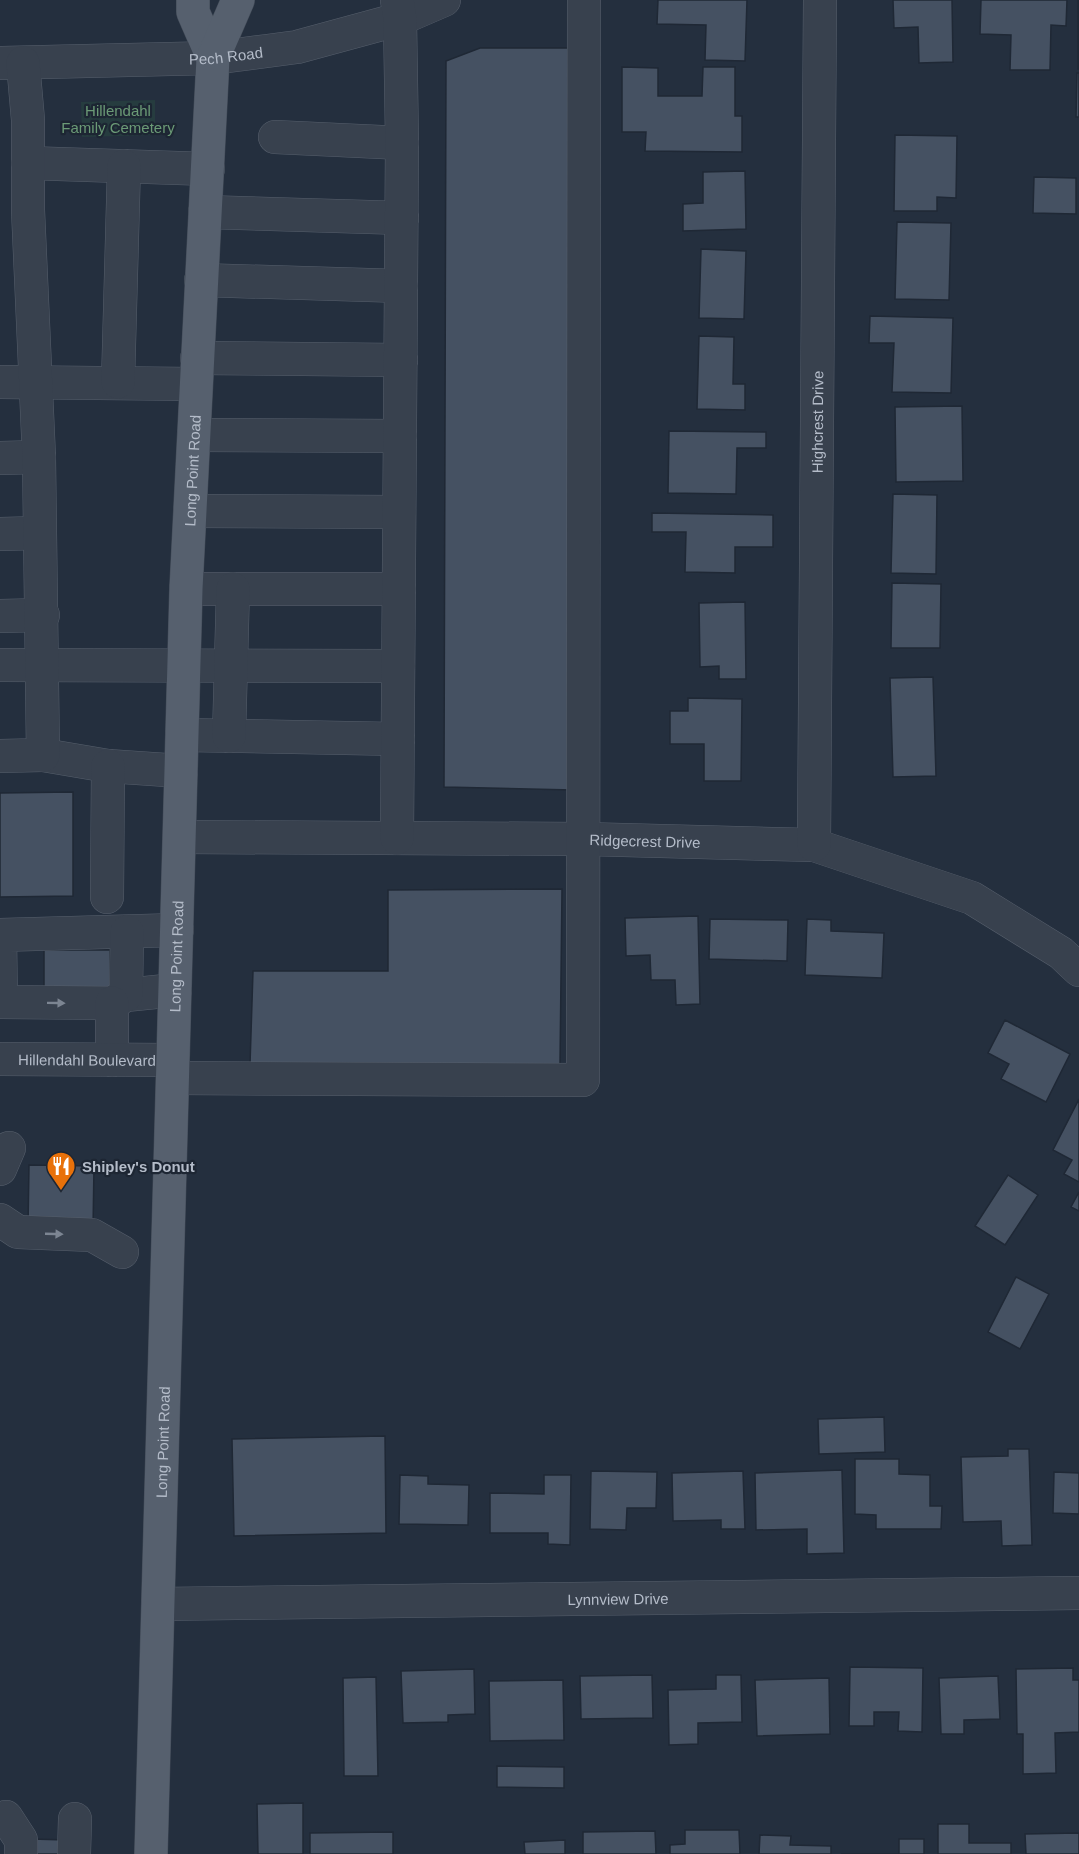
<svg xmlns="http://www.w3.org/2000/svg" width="1079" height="1854" font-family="Helvetica,sans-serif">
	<rect width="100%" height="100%" fill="#242f3e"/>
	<path fill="#263c3f" d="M155,100V135L82,137L81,102Z"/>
	<path fill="#455162" stroke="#1f2835" stroke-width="1.5" d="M658,0H747L745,61L705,60L706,25L657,24Z
		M893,0H952L953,62L919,63L918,27L894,28Z
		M981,0H1067L1066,26L1051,25L1050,70H1010L1011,35L980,34Z
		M1078,0H1079V69H1078Z
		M480,48H575L573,790L444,787L446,61Z
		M622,67L658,68V96H702L703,67H735V116H742V152L645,151L646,132H622Z
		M1077,73H1079V117H1076Z
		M895,135L957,136L956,198L937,197V211H894Z
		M745,171L746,229L683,231V204L703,203V172Z
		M1034,177L1076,178V214L1033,213Z
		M897,222L951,223L949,300L895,299Z
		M701,249L746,251L744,319L699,318Z
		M870,316L953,318L951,393L892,392L894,343H869Z
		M699,336L734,337L733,384H745V410L697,409Z
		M962,406L963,481L896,482L895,407Z
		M669,431L766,432V448H737L736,494L668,493Z
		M893,494L937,495L936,574L891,573Z
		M652,513L773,515V547H735V573L685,572L686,532H652Z
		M892,583L941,584L940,648H891Z
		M745,602L746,679H719V666L700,667L699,603Z
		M933,677L936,776L893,777L890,678Z
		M688,698L742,699L741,781H704V744H670V711H688Z
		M73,792V896L0,897V793Z
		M562,889L560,1065H250L253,971H388V890Z
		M698,916L700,1004L676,1005L675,980H651L650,955L626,956L625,918Z
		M710,919L788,920L787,961L709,959Z
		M807,919L831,920V931L884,933L882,978L805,975Z
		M44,950H110V996H44Z
		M1005,1020L1070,1054L1046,1102L1001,1079L1009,1064L988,1053Z
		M1079,1099V1182L1064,1174L1072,1160L1053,1150Z
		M29,1165L94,1166L93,1229L28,1228Z
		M1008,1175L1038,1195L1005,1245L975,1226Z
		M1079,1192V1211L1071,1207Z
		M1016,1277L1049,1294L1020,1349L988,1332Z
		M884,1417L885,1452L819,1454L818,1419Z
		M385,1436L386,1533L234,1536L232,1439Z
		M1008,1449H1029L1032,1545L1002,1546L1001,1521L963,1522L961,1457L1008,1456Z
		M855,1459H899V1474L930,1475V1506H942L941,1529H876V1515L855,1514Z
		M842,1470L844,1553L807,1554V1529L756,1530L755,1473Z
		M591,1471L657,1472L656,1508H627L626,1530L590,1529Z
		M743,1471L745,1529H721V1520L673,1521L672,1473Z
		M1054,1472L1079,1473V1514L1053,1513Z
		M400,1475L428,1476V1484L469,1485L468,1525L399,1524Z
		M544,1475H571L570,1545L548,1544V1533H490V1493L544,1494Z
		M850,1667L923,1668L922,1732L898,1731L899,1712H874V1726H849Z
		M1073,1668V1680H1079V1732L1055,1733L1056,1773L1023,1774V1734H1017L1016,1669Z
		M474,1669L475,1714L448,1715V1722L403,1723L401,1671Z
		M652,1675L653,1718L581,1719L580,1676Z
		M716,1675H741L742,1722L698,1723V1744L669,1745L668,1690L716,1689Z
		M998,1676L1000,1719L964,1720V1734H941L939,1678Z
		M376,1677L378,1776H344L343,1678Z
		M829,1678L830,1734L757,1736L755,1680Z
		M563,1680L564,1740L490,1741L489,1681Z
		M497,1766L564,1767V1788L497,1787Z
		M303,1803V1854H258L257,1804Z
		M938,1824H969V1843H1011V1854H938Z
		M685,1830H739L740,1854H670V1845L685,1844Z
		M655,1831L656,1854H583V1832Z
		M393,1832V1854H310V1833Z
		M1079,1833V1854H1026L1025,1834Z
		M760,1835L791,1836L790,1845L831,1846V1854H759Z
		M31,1839L66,1840V1854H31Z
		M899,1839H924V1854H841H899Z
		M565,1840V1854H525L524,1842Z"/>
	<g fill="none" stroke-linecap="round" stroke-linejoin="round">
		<g stroke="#565f6c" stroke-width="34">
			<g id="minor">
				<path id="s1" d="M2,63L213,58L267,51L297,47L400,19L444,0"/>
				<path d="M275,137L402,143"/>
				<path d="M28,163L208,169"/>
				<path d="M205,212L402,218"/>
				<path d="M201,280L401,286"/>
				<path d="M197,358L401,360"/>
				<path d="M0,382L196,384"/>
				<path d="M118,382L124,166"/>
				<path d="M194,435L400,436"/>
				<path d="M0,458L39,457"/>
				<path d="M190,511L399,512"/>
				<path d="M0,534L39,533"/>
				<path d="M186,589H399"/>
				<path d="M0,616L43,615"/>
				<path d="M0,665L398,666"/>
				<path d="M182,735L398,739"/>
				<path d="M229,736L233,589"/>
				<path d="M43,755L108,766L181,771"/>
				<path d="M0,756L43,755L39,457L28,210V120L23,63"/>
				<path id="s2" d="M180,837L585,839L814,845L972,898L1061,953L1079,970"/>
				<path d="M397,838L402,143L400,19L397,0"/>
				<path id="s3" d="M814,845L820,0"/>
				<path d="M107,897L108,766"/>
				<path d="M175,990L126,995L112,1003L1,1002L0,935L177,930"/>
				<path d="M126,995L127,932"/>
				<path d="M112,1003V1060"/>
				<path id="s4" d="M0,1059L173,1060"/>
				<path d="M173,1078L583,1080L584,0"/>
				<path d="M0,1169L9,1148"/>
				<path d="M0,1220L18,1232L92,1235L122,1252"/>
				<path id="s5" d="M158,1604L1079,1593"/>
				<path d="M6,1817L21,1840V1854"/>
				<path d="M74,1854L75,1819"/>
			</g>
		</g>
		<g stroke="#414a57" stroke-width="34">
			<g id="major">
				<path d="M193,0V12L213,58"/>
				<path id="s6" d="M151,1854L186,589L213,58L238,0"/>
			</g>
		</g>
		<use href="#minor" stroke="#38414e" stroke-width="33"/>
		<use href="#major" stroke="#56606e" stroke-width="33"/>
	</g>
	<defs><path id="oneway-solid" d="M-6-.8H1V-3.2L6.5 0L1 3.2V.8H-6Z" transform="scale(1.5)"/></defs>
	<g fill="#7c8592">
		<use href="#oneway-solid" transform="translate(56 1003) rotate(1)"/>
		<use href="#oneway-solid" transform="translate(54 1234) rotate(2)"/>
	</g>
	<defs>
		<g id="restaurant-pin" transform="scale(1.5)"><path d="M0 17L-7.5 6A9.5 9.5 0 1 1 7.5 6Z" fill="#e8710a" stroke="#1d2633"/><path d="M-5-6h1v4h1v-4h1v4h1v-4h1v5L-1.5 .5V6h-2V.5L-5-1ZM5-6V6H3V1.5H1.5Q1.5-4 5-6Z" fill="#fff"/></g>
	</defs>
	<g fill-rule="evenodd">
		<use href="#restaurant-pin" x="61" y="1166"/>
	</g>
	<g text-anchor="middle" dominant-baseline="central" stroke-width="4.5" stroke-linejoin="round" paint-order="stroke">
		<g font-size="15" fill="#b4bcc9" stroke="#1d2633">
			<text stroke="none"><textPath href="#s1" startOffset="224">Pech Road</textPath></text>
			<text stroke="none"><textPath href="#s3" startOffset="423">Highcrest Drive</textPath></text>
			<text stroke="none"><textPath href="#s6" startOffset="1384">Long Point Road</textPath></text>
			<text stroke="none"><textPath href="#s2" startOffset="465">Ridgecrest Drive</textPath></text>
			<text stroke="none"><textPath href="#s6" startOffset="898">Long Point Road</textPath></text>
			<text stroke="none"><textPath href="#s4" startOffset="87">Hillendahl Boulevard</textPath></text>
			<text stroke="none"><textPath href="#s6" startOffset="412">Long Point Road</textPath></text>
			<text stroke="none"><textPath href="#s5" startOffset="460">Lynnview Drive</textPath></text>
		</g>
		<g font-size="15" fill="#6b9a76" stroke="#1d2633">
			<text x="118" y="110">Hillendahl<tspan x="118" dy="17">Family Cemetery</tspan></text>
		</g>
		<g font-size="15" font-weight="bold" fill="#b4bcc9" stroke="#1d2633" text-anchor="start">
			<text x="82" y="1166">Shipley's Donut</text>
		</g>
	</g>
</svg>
